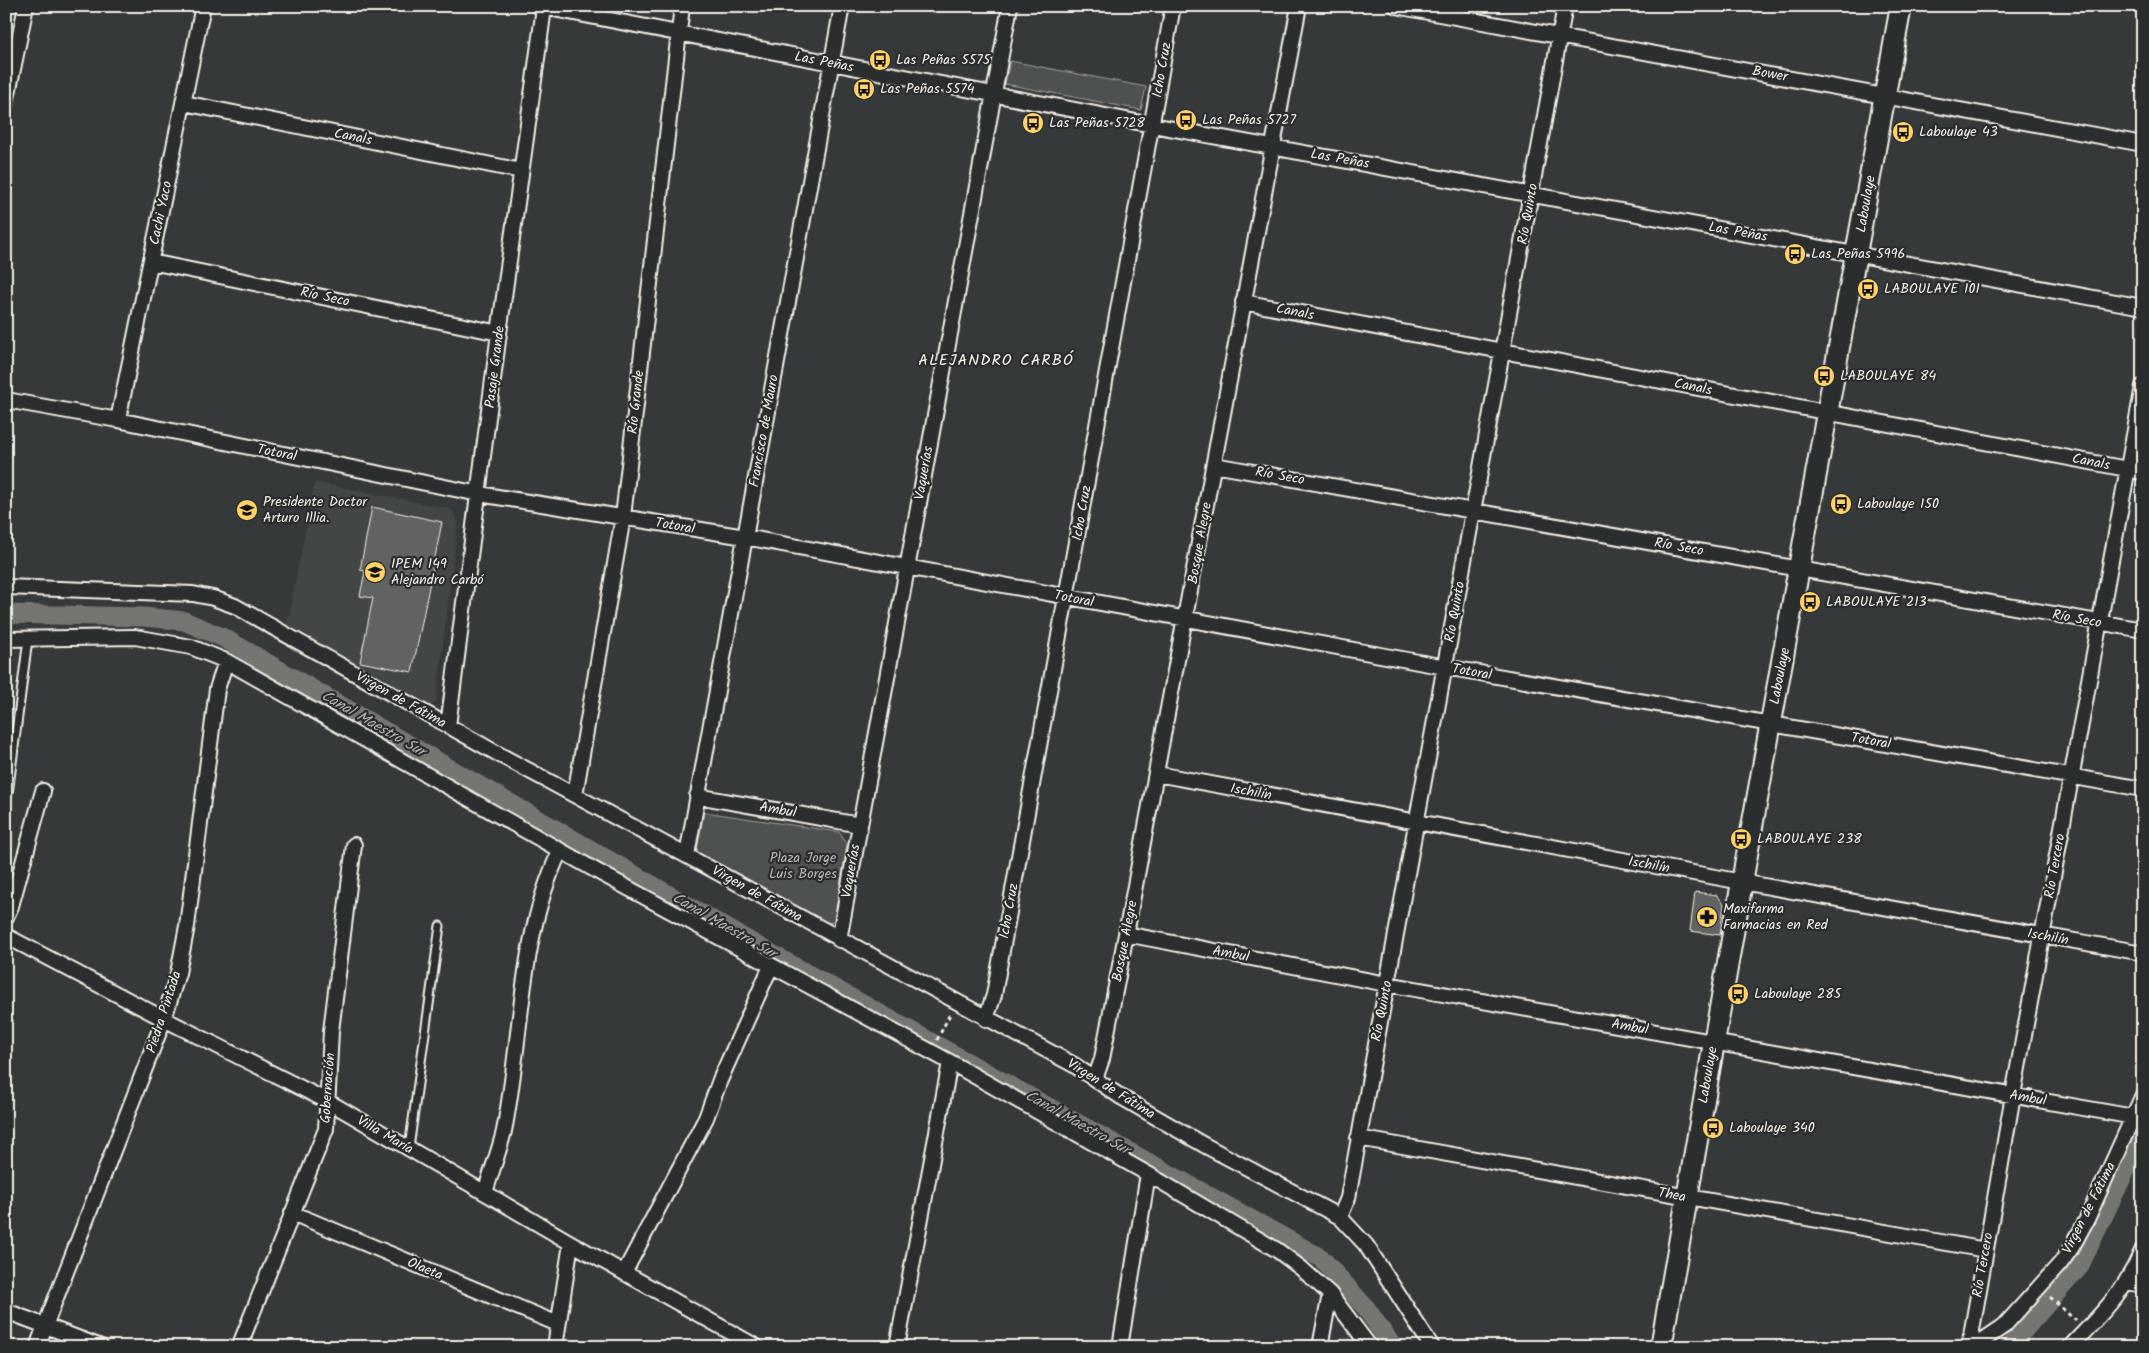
<svg xmlns="http://www.w3.org/2000/svg" width="2149" height="1353" font-family="Kalam,sans-serif">
	<rect width="100%" height="100%" fill="#363939"/>
	<filter id="ink" filterUnits="userSpaceOnUse"><feTurbulence type="fractalNoise" baseFrequency=".02" numOctaves="2"/><feDisplacementMap in="SourceGraphic" scale="10" xChannelSelector="R" yChannelSelector="G"/><feConvolveMatrix kernelMatrix="1 2 1 2 8 2 1 2 1" color-interpolation-filters="sRGB"/></filter>
	<g filter="url(#ink)">
		<path fill="#434645" d="M315,482L451,509L458,521L436,702L428,706L287,624Z"/>
		<path fill="#4e514f" stroke="#a1a19c" d="M1010,61L1146,87L1141,110L1005,84Z
			M704,812L839,832L847,844L834,921L826,924L701,857L697,850Z"/>
		<g fill="none" stroke-linecap="round" stroke-linejoin="round">
			<path stroke="#757572" stroke-width="19" d="M6,614L144,617L184,621L222,637L761,948L1321,1258L1366,1308L1393,1347
				M2009,1347L2079,1267L2143,1134"/>
		</g>
		<path fill="#616362" stroke="#f4f1e8" d="M372,507L442,522L412,672L360,662L373,598L360,596L365,571L360,570Z
			M1695,892L1717,895L1724,904L1720,935L1690,931Z"/>
		<g fill="none" stroke-linecap="round" stroke-linejoin="round">
			<g stroke="#f4f1e8" stroke-width="11">
				<path id="lane" d="M8,794L28,639
					M409,1148L440,926"/>
			</g>
			<g stroke="#f4f1e8" stroke-width="18">
				<path id="street" d="M538,6L1152,125L2143,307
					M1396,6L2143,144
					M6,103L26,6
					M184,103L521,171
					M151,262L499,333
					M1243,302L2143,472
					M6,400L118,420L479,494L745,537L1445,667L2143,789
					M118,420L203,6
					M1214,465L2143,630
					M6,587L193,594L213,598L235,606L500,755L1074,1065L1121,1097L1204,1145L1340,1217L1366,1245L1432,1347
					M6,639L135,637L191,647L226,661L602,874L950,1062L1148,1174L1277,1250L1301,1268L1330,1294L1370,1347
					M448,726L499,333L544,8
					M1157,774L1742,882L2143,953
					M575,795L623,517L682,6
					M697,796L860,825
					M687,855L842,6
					M6,917L11,906L43,791
					M1126,934L1387,984L2134,1117
					M6,936L164,1019L329,1102L571,1243L757,1347
					M839,940L1010,6
					M986,1019L994,995L1173,6
					M1095,1079L1102,1059L1126,934L1299,6
					M1358,1138L1986,1250
					M485,1193C491,1172 499,1152 504,1131C523,1036 518,940 560,851
					M292,1213L558,1324
					M1340,1217L1348,1198L1565,6
					M624,1273L706,1118L720,1080L771,966
					M2127,1282L2143,1285
					M6,1311L101,1347
					M37,1347L164,1019L178,973L187,926L217,689L226,661
					M239,1347L326,1129L331,1031L354,845
					M555,1347L571,1243
					M897,1347L950,1062
					M1120,1347L1148,1174
					M1320,1347L1330,1294
					M1969,1347L2013,1095L2143,386
					M1973,1347L2004,1326L2060,1264L2072,1247L2087,1219L2143,1095
					M2070,1347C2101,1314 2125,1292 2143,1249"/>
			</g>
			<g stroke="#f4f1e8" stroke-width="24">
				<path id="secondary" d="M1661,1347L1742,882L1901,6"/>
			</g>
			<path stroke="#f4f1e8" stroke-width="3" stroke-dasharray="4 4" stroke-linecap="butt" d="M937,1040L950,1014
				M2050,1297L2076,1321
				M1405,1347L1412,1342"/>
			<use href="#lane" stroke="#2a2d2e" stroke-width="7"/>
			<use href="#street" stroke="#2a2d2e" stroke-width="14"/>
			<use href="#secondary" stroke="#2a2d2e" stroke-width="20"/>
		</g>
	</g>
	<defs>
		<g id="bus-disc" transform="scale(1.125)"><circle r="9.5" fill="#ffd166" stroke="#2a2d2e"/><path d="M-5-6H5V4H4V6H2V4H-2V6H-4V4H-5ZM-3.5-4V0h7V-4ZM-3.5 1.2v1.5H-2V1.2ZM2 1.2v1.5H3.5V1.2Z" fill="#111"/></g>
		<g id="school-disc" transform="scale(1.125)"><circle r="9.5" fill="#ffd166" stroke="#2a2d2e"/><path d="M0-5L7-2L0 1L-7-2ZM-4 1L0 2.5L4 1V4Q0 6-4 4Z" fill="#111"/></g>
		<g id="pharmacy-disc" transform="scale(1.125)"><circle r="9.5" fill="#ffd166" stroke="#2a2d2e"/><path d="M-2-6h4v4h4v4h-4v4h-4v-4h-4v-4h4Z" fill="#111"/></g>
	</defs>
	<g fill-rule="evenodd">
		<use href="#bus-disc" x="880" y="60"/>
		<use href="#bus-disc" x="864" y="89"/>
		<use href="#bus-disc" x="1186" y="120"/>
		<use href="#bus-disc" x="1033" y="123"/>
		<use href="#bus-disc" x="1903" y="132"/>
		<use href="#bus-disc" x="1795" y="254"/>
		<use href="#bus-disc" x="1868" y="289"/>
		<use href="#bus-disc" x="1824" y="376"/>
		<use href="#bus-disc" x="1841" y="504"/>
		<use href="#school-disc" x="247" y="510"/>
		<use href="#school-disc" x="375" y="572"/>
		<use href="#bus-disc" x="1810" y="602"/>
		<use href="#bus-disc" x="1741" y="839"/>
		<use href="#pharmacy-disc" x="1707" y="917"/>
		<use href="#bus-disc" x="1738" y="994"/>
		<use href="#bus-disc" x="1713" y="1128"/>
	</g>
	<g text-anchor="middle" dominant-baseline="central" stroke-width="4.5" stroke-linejoin="round" paint-order="stroke">
		<g font-size="14" fill="#f4f1e8" stroke="#2a2d2e" text-anchor="start">
			<text x="896" y="60">Las Peñas 5575</text>
			<text x="880" y="89">Las Peñas 5574</text>
			<text x="1202" y="120">Las Peñas 5727</text>
			<text x="1049" y="123">Las Peñas 5728</text>
			<text x="1919" y="132">Laboulaye 43</text>
			<text x="1811" y="254">Las Peñas 5996</text>
			<text x="1884" y="289">LABOULAYE 101</text>
			<text x="1840" y="376">LABOULAYE 84</text>
			<text x="263" y="502">Presidente Doctor<tspan x="263" dy="16">Arturo Illia.</tspan></text>
			<text x="1857" y="504">Laboulaye 150</text>
			<text x="391" y="564">IPEM 149<tspan x="391" dy="16">Alejandro Carbó</tspan></text>
			<text x="1826" y="602">LABOULAYE 213</text>
			<text x="1757" y="839">LABOULAYE 238</text>
			<text x="1723" y="909">Maxifarma<tspan x="1723" dy="16">Farmacias en Red</tspan></text>
			<text x="1754" y="994">Laboulaye 285</text>
			<text x="1729" y="1128">Laboulaye 340</text>
		</g>
		<g font-size="14" fill="#f4f1e8" stroke="#2a2d2e">
			<text transform="translate(824 62) rotate(11)">Las Peñas</text>
			<text transform="translate(1162 70) rotate(-80)">Icho Cruz</text>
			<text transform="translate(1770 74) rotate(10)">Bower</text>
			<text transform="translate(353 137) rotate(11)">Canals</text>
			<text transform="translate(1340 159) rotate(10)">Las Peñas</text>
			<text transform="translate(1866 204) rotate(-80)">Laboulaye</text>
			<text transform="translate(161 213) rotate(-78)">Cachi Yaco</text>
			<text transform="translate(1528 214) rotate(-80)">Río Quinto</text>
			<text transform="translate(1738 232) rotate(10)">Las Peñas</text>
			<text transform="translate(325 297) rotate(12)">Río Seco</text>
			<text transform="translate(1295 312) rotate(11)">Canals</text>
			<text transform="translate(495 367) rotate(-83)">Pasaje Grande</text>
			<text transform="translate(1693 387) rotate(11)">Canals</text>
			<text transform="translate(636 402) rotate(-84)">Río Grande</text>
			<text transform="translate(764 431) rotate(-80)">Francisco de Mauro</text>
			<text transform="translate(277 453) rotate(11)">Totoral</text>
			<text transform="translate(2091 462) rotate(11)">Canals</text>
			<text transform="translate(924 473) rotate(-80)">Vaquerías</text>
			<text transform="translate(1280 476) rotate(10)">Río Seco</text>
			<text transform="translate(1082 513) rotate(-80)">Icho Cruz</text>
			<text transform="translate(675 526) rotate(10)">Totoral</text>
			<text transform="translate(1200 543) rotate(-80)">Bosque Alegre</text>
			<text transform="translate(1679 547) rotate(10)">Río Seco</text>
			<text transform="translate(1074 599) rotate(11)">Totoral</text>
			<text transform="translate(1455 612) rotate(-80)">Río Quinto</text>
			<text transform="translate(2077 619) rotate(10)">Río Seco</text>
			<text transform="translate(1472 672) rotate(10)">Totoral</text>
			<text transform="translate(1780 676) rotate(-79)">Laboulaye</text>
			<text transform="translate(401 700) rotate(29)">Virgen de Fátima</text>
			<text transform="translate(1871 741) rotate(10)">Totoral</text>
			<text transform="translate(1251 792) rotate(10)">Ischilín</text>
			<text transform="translate(778 810) rotate(10)">Ambul</text>
			<text transform="translate(1649 865) rotate(10)">Ischilín</text>
			<text transform="translate(2055 866) rotate(-80)">Río Tercero</text>
			<text transform="translate(851 871) rotate(-80)">Vaquerías</text>
			<text transform="translate(757 894) rotate(29)">Virgen de Fátima</text>
			<text transform="translate(1009 911) rotate(-80)">Icho Cruz</text>
			<text transform="translate(2048 937) rotate(10)">Ischilín</text>
			<text transform="translate(1125 941) rotate(-79)">Bosque Alegre</text>
			<text transform="translate(1231 954) rotate(11)">Ambul</text>
			<text transform="translate(1382 1011) rotate(-79)">Río Quinto</text>
			<text transform="translate(164 1012) rotate(-72)">Piedra Pintada</text>
			<text transform="translate(1630 1027) rotate(10)">Ambul</text>
			<text transform="translate(1708 1075) rotate(-80)">Laboulaye</text>
			<text transform="translate(328 1088) rotate(-86)">Gobernación</text>
			<text transform="translate(1111 1089) rotate(32)">Virgen de Fátima</text>
			<text transform="translate(2028 1098) rotate(10)">Ambul</text>
			<text transform="translate(385 1135) rotate(30)">Villa María</text>
			<text transform="translate(1672 1195) rotate(10)">Thea</text>
			<text transform="translate(2089 1208) rotate(-63)">Virgen de Fátima</text>
			<text transform="translate(1983 1265) rotate(-80)">Río Tercero</text>
			<text transform="translate(425 1269) rotate(23)">Olaeta</text>
		</g>
		<g font-size="14" fill="#bab9b2" stroke="#2a2d2e">
			<text x="803" y="858">Plaza Jorge<tspan x="803" dy="16">Luis Borges</tspan></text>
		</g>
		<g font-size="15" font-style="italic" fill="#b4b3ad" stroke="#2a2d2e">
			<text transform="translate(373 724) rotate(30)">Canal Maestro Sur</text>
			<text transform="translate(724 926) rotate(30)">Canal Maestro Sur</text>
			<text transform="translate(1077 1123) rotate(29)">Canal Maestro Sur</text>
		</g>
		<g font-size="16" letter-spacing="1" fill="#f4f1e8" stroke="#2a2d2e">
			<text x="996" y="360">ALEJANDRO CARBÓ</text>
		</g>
	</g>
	<rect width="2149" height="1353" fill="none" stroke="#2a2d2e" stroke-width="25"/>
	<rect x="12" y="12" width="2124" height="1328" fill="none" stroke="#f4f1e8" stroke-width="2" filter="url(#ink)"/>
</svg>
